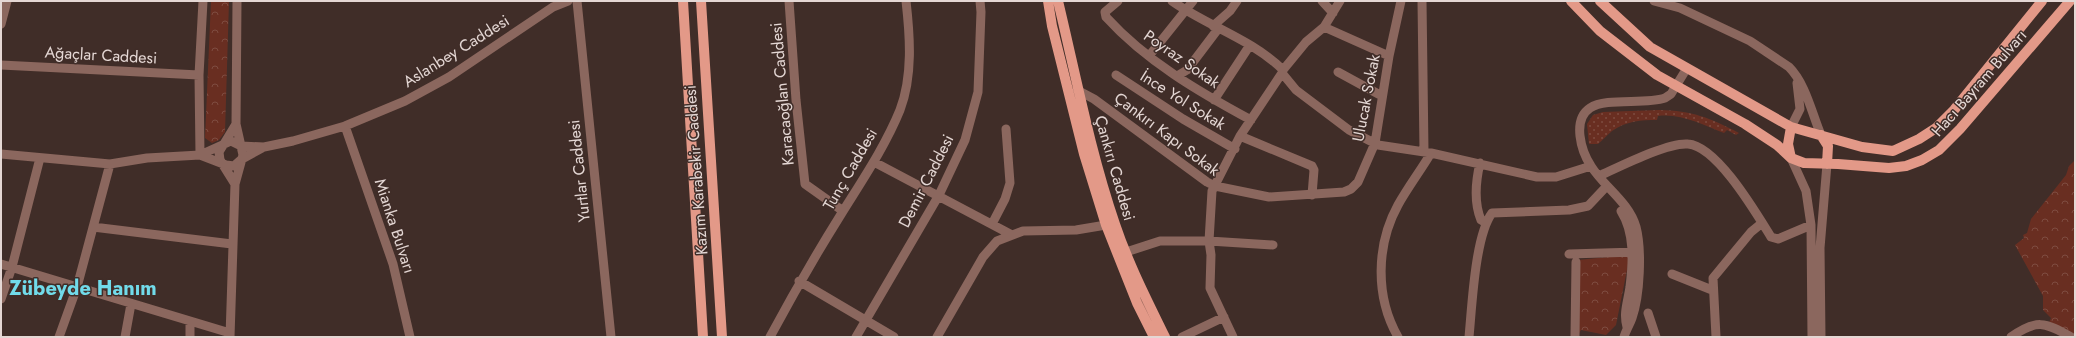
<svg xmlns="http://www.w3.org/2000/svg" width="2076" height="338" font-family="Jost,sans-serif">
	<defs>
		<pattern id="grass-dots" width="8" height="8" patternUnits="userSpaceOnUse"><rect width="8" height="8" fill="#692e21"/><path d="M2 2h.1M6 6h.1" fill="none" stroke="#7e4c40" stroke-width="1.8" stroke-linecap="round"/></pattern>
		<pattern id="forest-crowns" width="20" height="18" patternUnits="userSpaceOnUse"><rect width="20" height="18" fill="#692e21"/><path d="M2 6a3 3 0 1 1 6 0M12 15a3 3 0 1 1 6 0" fill="none" stroke="#7e4c40"/></pattern>
	</defs>
	<rect width="100%" height="100%" fill="#402d28"/>
	<path fill="url(#grass-dots)" d="M1659,110C1693,111 1708,117 1739,133L1736,135L1727,130L1724,133C1703,125 1681,113 1658,116L1657,120C1641,120 1626,121 1612,131C1607,135 1603,140 1598,144H1589L1587,124L1593,115L1603,112Z"/>
	<path fill="url(#forest-crowns)" d="M211,1H229L225,132L219,140L212,143L205,138Z
		M2075,160V337L2048,325L2051,318L2043,310V296L2015,245L2024,238L2023,235L2027,233L2031,219L2066,175L2069,166Z
		M1627,255L1629,258L1628,265L1616,325L1606,335L1581,330L1577,337L1578,260Z"/>
	<g fill="none" stroke-linecap="round" stroke-linejoin="round">
		<path stroke="#8b675e" stroke-width="9" d="M577,1L611,337
			M789,1L796,100L805,184L843,211
			M1118,1L1105,12L1106,17C1146,61 1199,92 1251,120
			M1172,1C1207,26 1252,39 1283,70L1282,73L1296,90L1349,130L1378,145L1431,153L1537,177H1556L1591,166
			M1322,1L1333,13
			M1422,1L1424,151
			M1654,1L1680,8L1750,41L1789,67C1806,84 1812,114 1821,135
			M1,24L7,1
			M1213,26L1230,11L1237,1
			M1324,27L1389,56
			M1149,56L1193,1
			M1,65L199,75
			M1283,70L1306,42L1324,27L1340,1
			M1338,72L1382,96
			M1116,75L1183,119L1235,149
			M1177,76L1187,70L1218,29
			M1077,90L1094,99L1207,182L1215,186L1269,197L1344,192L1351,189L1358,182L1375,143L1389,56L1401,1
			M1214,100L1250,45
			M345,126L393,264L410,337
			M1791,127L1800,109L1797,83
			M1240,136L1312,166L1314,170L1312,195
			M1,154L110,164L147,158L200,155L231,141L241,146L264,147L293,141L345,126L405,101L449,77L553,7L568,1
			M200,155L199,75L203,1
			M200,155L226,165L234,166L242,159L262,148
			M1791,158L1806,191L1811,225L1812,337
			M874,162L1012,235
			M1480,163C1476,180 1474,203 1481,220L1486,223
			M1599,176C1619,167 1668,142 1688,144C1717,146 1756,213 1771,237L1778,239L1811,225
			M235,184L220,160L219,152L236,124
			M1621,211C1635,233 1633,262 1630,287C1628,301 1623,313 1627,327
			M992,224L1005,199L1010,183L1006,129
			M93,227L232,244
			M1126,252L1160,241H1209L1273,245
			M1569,254L1637,252
			M1,264L230,333
			M1672,274L1712,290
			M799,281L894,337
			M1,299L12,267L40,158
			M1648,313L1656,337
			M190,322V337
			M59,337L77,287L110,164
			M125,337L131,304
			M230,337L235,184L243,155L236,124L237,1
			M770,337C792,296 815,256 840,216C861,182 885,147 900,110C913,76 910,36 906,1
			M856,337L939,195L965,140L978,92L981,12L980,1
			M937,337L983,257L997,241L1023,231L1076,230L1106,225
			M1182,337L1224,317
			M1233,337L1210,288L1211,255L1209,241L1212,191L1240,136L1282,73
			M1398,337C1375,297 1376,245 1398,205C1408,187 1421,170 1431,153
			M1469,337C1472,306 1475,236 1492,213L1569,210L1588,206L1604,189
			M1575,337L1576,262
			M1624,337C1626,330 1630,324 1632,318C1640,295 1642,250 1636,227C1629,202 1604,187 1591,166C1581,151 1572,120 1590,108C1606,97 1645,105 1665,98L1671,94L1687,68
			M1716,337L1713,278L1751,232L1762,223
			M1821,337L1820,248L1827,164
			M2011,337C2036,319 2045,322 2071,337"/>
		<path stroke="#e39988" stroke-width="10" d="M683,1L703,337
			M701,1L722,337
			M1048,1L1052,26L1084,154L1106,225L1137,303L1154,337
			M1058,1C1076,76 1090,151 1115,224C1128,263 1147,300 1165,337
			M1571,1L1600,31L1657,75L1745,124L1777,145L1791,158L1804,163L1838,164L1889,168L1906,166L1922,160L1939,150L1960,129L2070,1
			M1600,1L1650,47L1791,127L1862,147L1893,151L1919,139L1936,128L1954,110L2042,1
			M1821,135L1828,146L1827,164
			M1791,158L1788,144L1791,127"/>
	</g>
	<g text-anchor="middle" dominant-baseline="central" stroke-width="3" stroke-linejoin="round" paint-order="stroke">
		<g font-size="16" fill="#e4d7d4" stroke="#402d28">
			<text transform="translate(456 51) rotate(-32)">Aslanbey Caddesi</text>
			<text transform="translate(101 55) rotate(3)">Ağaçlar Caddesi</text>
			<text transform="translate(1182 59) rotate(35)">Poyraz Sokak</text>
			<text transform="translate(1979 83) rotate(-49)">Hacı Bayram Bulvarı</text>
			<text transform="translate(782 94) rotate(-95)">Karacaoğlan Caddesi</text>
			<text transform="translate(1366 98) rotate(-79)">Ulucak Sokak</text>
			<text transform="translate(1183 100) rotate(32)">İnce Yol Sokak</text>
			<text transform="translate(1167 134) rotate(37)">Çankırı Kapı Sokak</text>
			<text transform="translate(1115 168) rotate(74)">Çankırı Caddesi</text>
			<text transform="translate(850 169) rotate(-60)">Tunç Caddesi</text>
			<text transform="translate(696 170) rotate(-94)">Kazım Karabekir Caddesi</text>
			<text transform="translate(579 171) rotate(-96)">Yurtlar Caddesi</text>
			<text transform="translate(926 181) rotate(-63)">Demir Caddesi</text>
			<text transform="translate(395 226) rotate(72)">Mianka Bulvarı</text>
		</g>
		<g font-size="20" font-weight="bold" fill="#71dbea" stroke="#402d28">
			<text x="83" y="288">Zübeyde Hanım</text>
		</g>
	</g>
	<rect width="2076" height="338" fill="none" stroke="#e4d7d4" stroke-width="4"/>
</svg>
